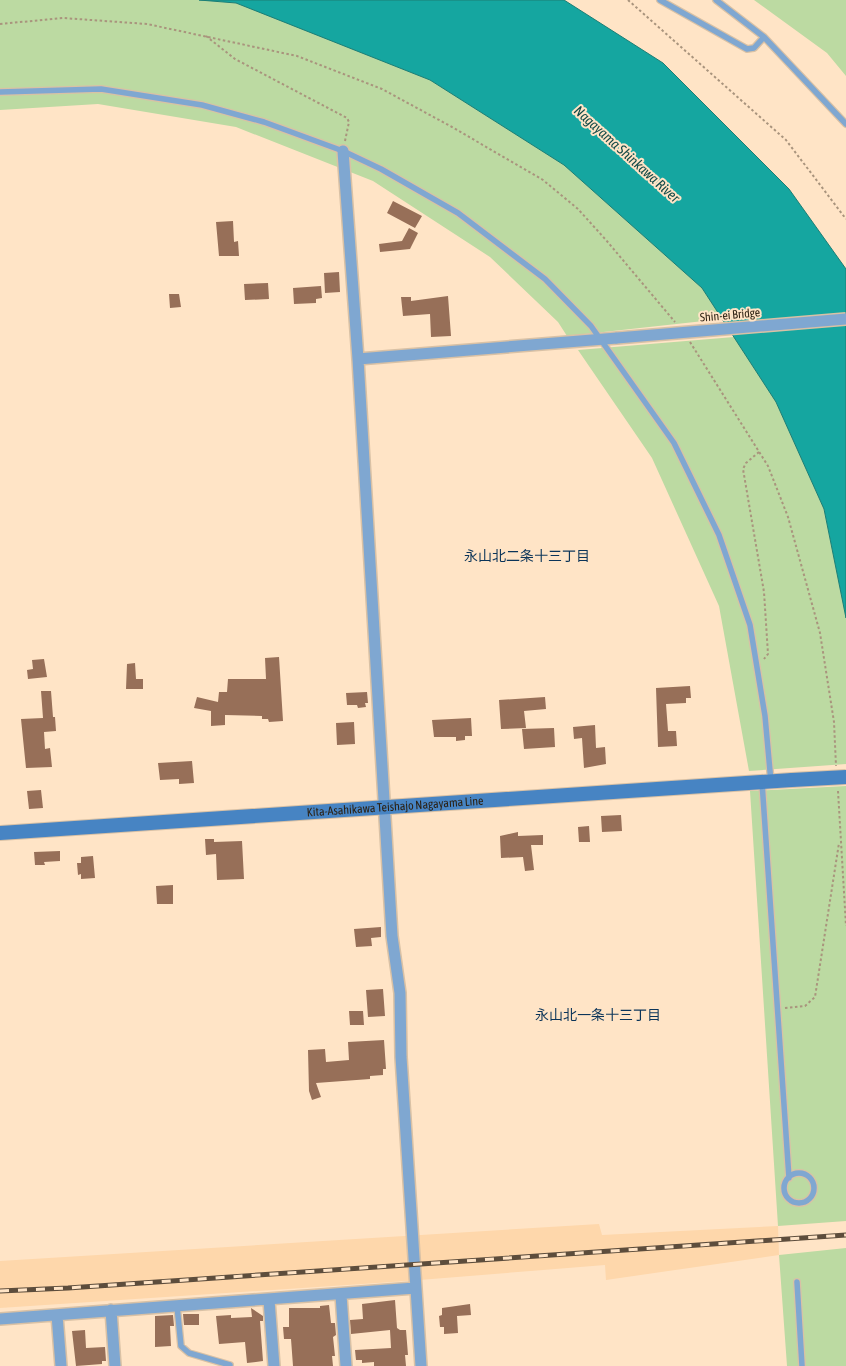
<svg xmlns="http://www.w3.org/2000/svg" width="846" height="1366" font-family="'Asap Condensed','Noto Sans JP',sans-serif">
	<rect width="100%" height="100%" fill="#ffe4c6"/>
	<path fill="#fed7ab" d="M599,1224L602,1235L778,1226L779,1255L606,1280L605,1265L407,1281L0,1308V1261Z"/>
	<path fill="#bcdaa2" d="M0,0H199L236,3L430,80L564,165L702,288L722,319L567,336L558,322L490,257L373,181L236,127L98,104L0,110Z
		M754,0H846V76L827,53Z
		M734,337L776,402L824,509L846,618V764L749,771L719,606L652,458L578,350Z
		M846,786V1221L778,1226L750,791Z
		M846,1248V1366H787L779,1255Z"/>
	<path fill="#15a6a0" stroke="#1c7e75" d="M199,0H564L663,63L789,189L846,269V618L824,509L776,402L702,288L564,165L430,80L236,3Z"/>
	<path fill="#976f58" d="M393,201L422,216L415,228L387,213Z
		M233,221L234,242L238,241L239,256H219L216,222Z
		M409,228L418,233L410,249L380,252L379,244L402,241Z
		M339,272L340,292L325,293L324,273Z
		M268,283L269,299L245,300L244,284Z
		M321,286L322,298L316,299V303L294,304L293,288Z
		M169,294H179L181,307L170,308Z
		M448,296L451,336L431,337L430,314L403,316L401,297H411V301Z
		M279,657L283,721L269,722L268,719H262V716L225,715V725L211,726V711L194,708L197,697L218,702L219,692H227L228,679H266L265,658Z
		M44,659L47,677L28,679L27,670L33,669L32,660Z
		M135,663L136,679H143V689H126L127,664Z
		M690,686L691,698H686V703L666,704L668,731H676L677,746L658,747L656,688Z
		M41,691H51L53,717H55L56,731L44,732L45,749L50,748L52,767L26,768L21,719L43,718Z
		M367,692L368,703H365L366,707L358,708L357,705H347L346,693Z
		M545,697L546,709L524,711L526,728L501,729L499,700Z
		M471,718L472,736H465V740L456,741V737H434L432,720Z
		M354,722L355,744L337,745L336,723Z
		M595,725L596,748L605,747L606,764L584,768L582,738L574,739L573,727Z
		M554,728L555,747L524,749L522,729Z
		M192,761L194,783L179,784V779L160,780L158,763Z
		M41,790L43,808L29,809L27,791Z
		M621,815L622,831L602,832L601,816Z
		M589,826L590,842H579L578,827Z
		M518,832V836L543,835V845H531L534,870L525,871L523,857L501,858L500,836Z
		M205,839H214V842L242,841L244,879L217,880L216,854L206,855Z
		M60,851V861L44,862L45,865H35L34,852Z
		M93,856L95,878L81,879V874L78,875L77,863H81V857Z
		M173,885V904H157L156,886Z
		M381,927V937L371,938L372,946L356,947L354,929Z
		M383,989L385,1016L368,1017L366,990Z
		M349,1011H363L364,1025H350Z
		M384,1040L386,1069H383V1075L370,1076V1079L316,1083L321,1097L312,1100L309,1091L308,1050L325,1049L326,1062L349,1060L348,1042Z
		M395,1300L397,1328L400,1330H406L408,1355H405L406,1366H374V1362L362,1363V1360H356L355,1350L391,1348L390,1330L351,1334L350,1320L363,1319L362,1304Z
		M470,1304L471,1315L457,1316L458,1333L444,1334V1327H440L439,1316L442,1315V1308Z
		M329,1305L331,1323H335L336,1335L333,1337L335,1356H332L333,1366H293L291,1339H284L283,1327H289V1308H320V1306Z
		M251,1308L263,1316V1321H260L263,1361L247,1363L245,1342L219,1344L216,1316L231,1315V1318L252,1317Z
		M183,1314H199V1325H184Z
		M173,1315L174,1326H170L171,1346L155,1347V1316Z
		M85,1330L86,1348L105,1347L106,1361H102V1364L76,1366L72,1331Z"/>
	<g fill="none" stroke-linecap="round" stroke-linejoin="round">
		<g stroke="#d9c1a5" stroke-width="8">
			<path id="service" d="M660,0L747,49L754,48L764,37
				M716,0L764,37L846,124
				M0,92L101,89L202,105L264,122L343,151L381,169L458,213L545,279L591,326L674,443L719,535L750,625L765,716L771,782
				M762,782L789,1178
				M784 1188a15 15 0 1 1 30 0a15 15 0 1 1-30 0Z
				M797,1282L802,1366
				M177,1306L181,1346L189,1353L230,1365"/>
		</g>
		<g stroke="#d9c1a5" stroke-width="14">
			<path id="minor" d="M343,151L358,359L392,936L400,993L401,1057L421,1366
				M358,359L617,338
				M341,1295L346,1366
				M269,1300L274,1366
				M111,1310L115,1366
				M57,1315L61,1366
				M0,1319L415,1288"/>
		</g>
		<g stroke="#d9c1a5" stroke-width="16">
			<g id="secondary">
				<path id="s1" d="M0,833L792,780"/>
			</g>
		</g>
		<path stroke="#a9947d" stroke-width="2" stroke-dasharray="2.5 2.5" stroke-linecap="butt" d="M628,0L786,140L846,219
			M0,24L63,18L147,24L297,56L382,89L452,127L543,180L578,209L606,240L675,322
			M206,36L235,59L347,118L349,122L345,141
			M690,342L768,466L788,517L820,633L834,722L836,766
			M759,452L746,463L743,469L764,592L768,654L764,659
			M838,791L846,926
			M785,1008L805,1006L815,997L839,843"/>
		<use href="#service" stroke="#7fa7d1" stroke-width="5.5"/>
		<use href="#minor" stroke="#7fa7d1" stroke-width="11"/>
		<use href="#secondary" stroke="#4784c3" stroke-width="14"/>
		<g stroke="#5d4d3c" stroke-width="5">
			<path id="rail" d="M0,1291L68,1288L846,1235"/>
		</g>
		<use href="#rail" stroke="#ffe4c6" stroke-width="3" stroke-dasharray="9" stroke-linecap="butt"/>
		<g stroke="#d9c1a5" stroke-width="14" stroke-linecap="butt">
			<path id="minor-bridge" d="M617,338L846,319"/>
		</g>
		<g stroke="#d9c1a5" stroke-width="16" stroke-linecap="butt">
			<path id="secondary-bridge" d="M792,780L846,777"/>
		</g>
		<use href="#minor-bridge" stroke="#7fa7d1" stroke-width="11"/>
		<use href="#secondary-bridge" stroke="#4784c3" stroke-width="14"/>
	</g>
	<g text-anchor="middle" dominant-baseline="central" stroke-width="4" stroke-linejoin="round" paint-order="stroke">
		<g font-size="12" fill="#2b1f11" stroke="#ffe4c6">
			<text transform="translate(730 315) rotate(-5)">Shin-ei Bridge</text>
			<text stroke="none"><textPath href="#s1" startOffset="396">Kita-Asahikawa Teishajo Nagayama Line</textPath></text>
		</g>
		<g font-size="14" font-style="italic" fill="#124947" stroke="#ffe4c6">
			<text transform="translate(627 154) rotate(42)">Nagayama Shinkawa River</text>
		</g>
		<g font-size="14" fill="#0b3459" stroke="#ffe4c6">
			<text x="527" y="556">永山北二条十三丁目</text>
			<text x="598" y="1015">永山北一条十三丁目</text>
		</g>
	</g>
</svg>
